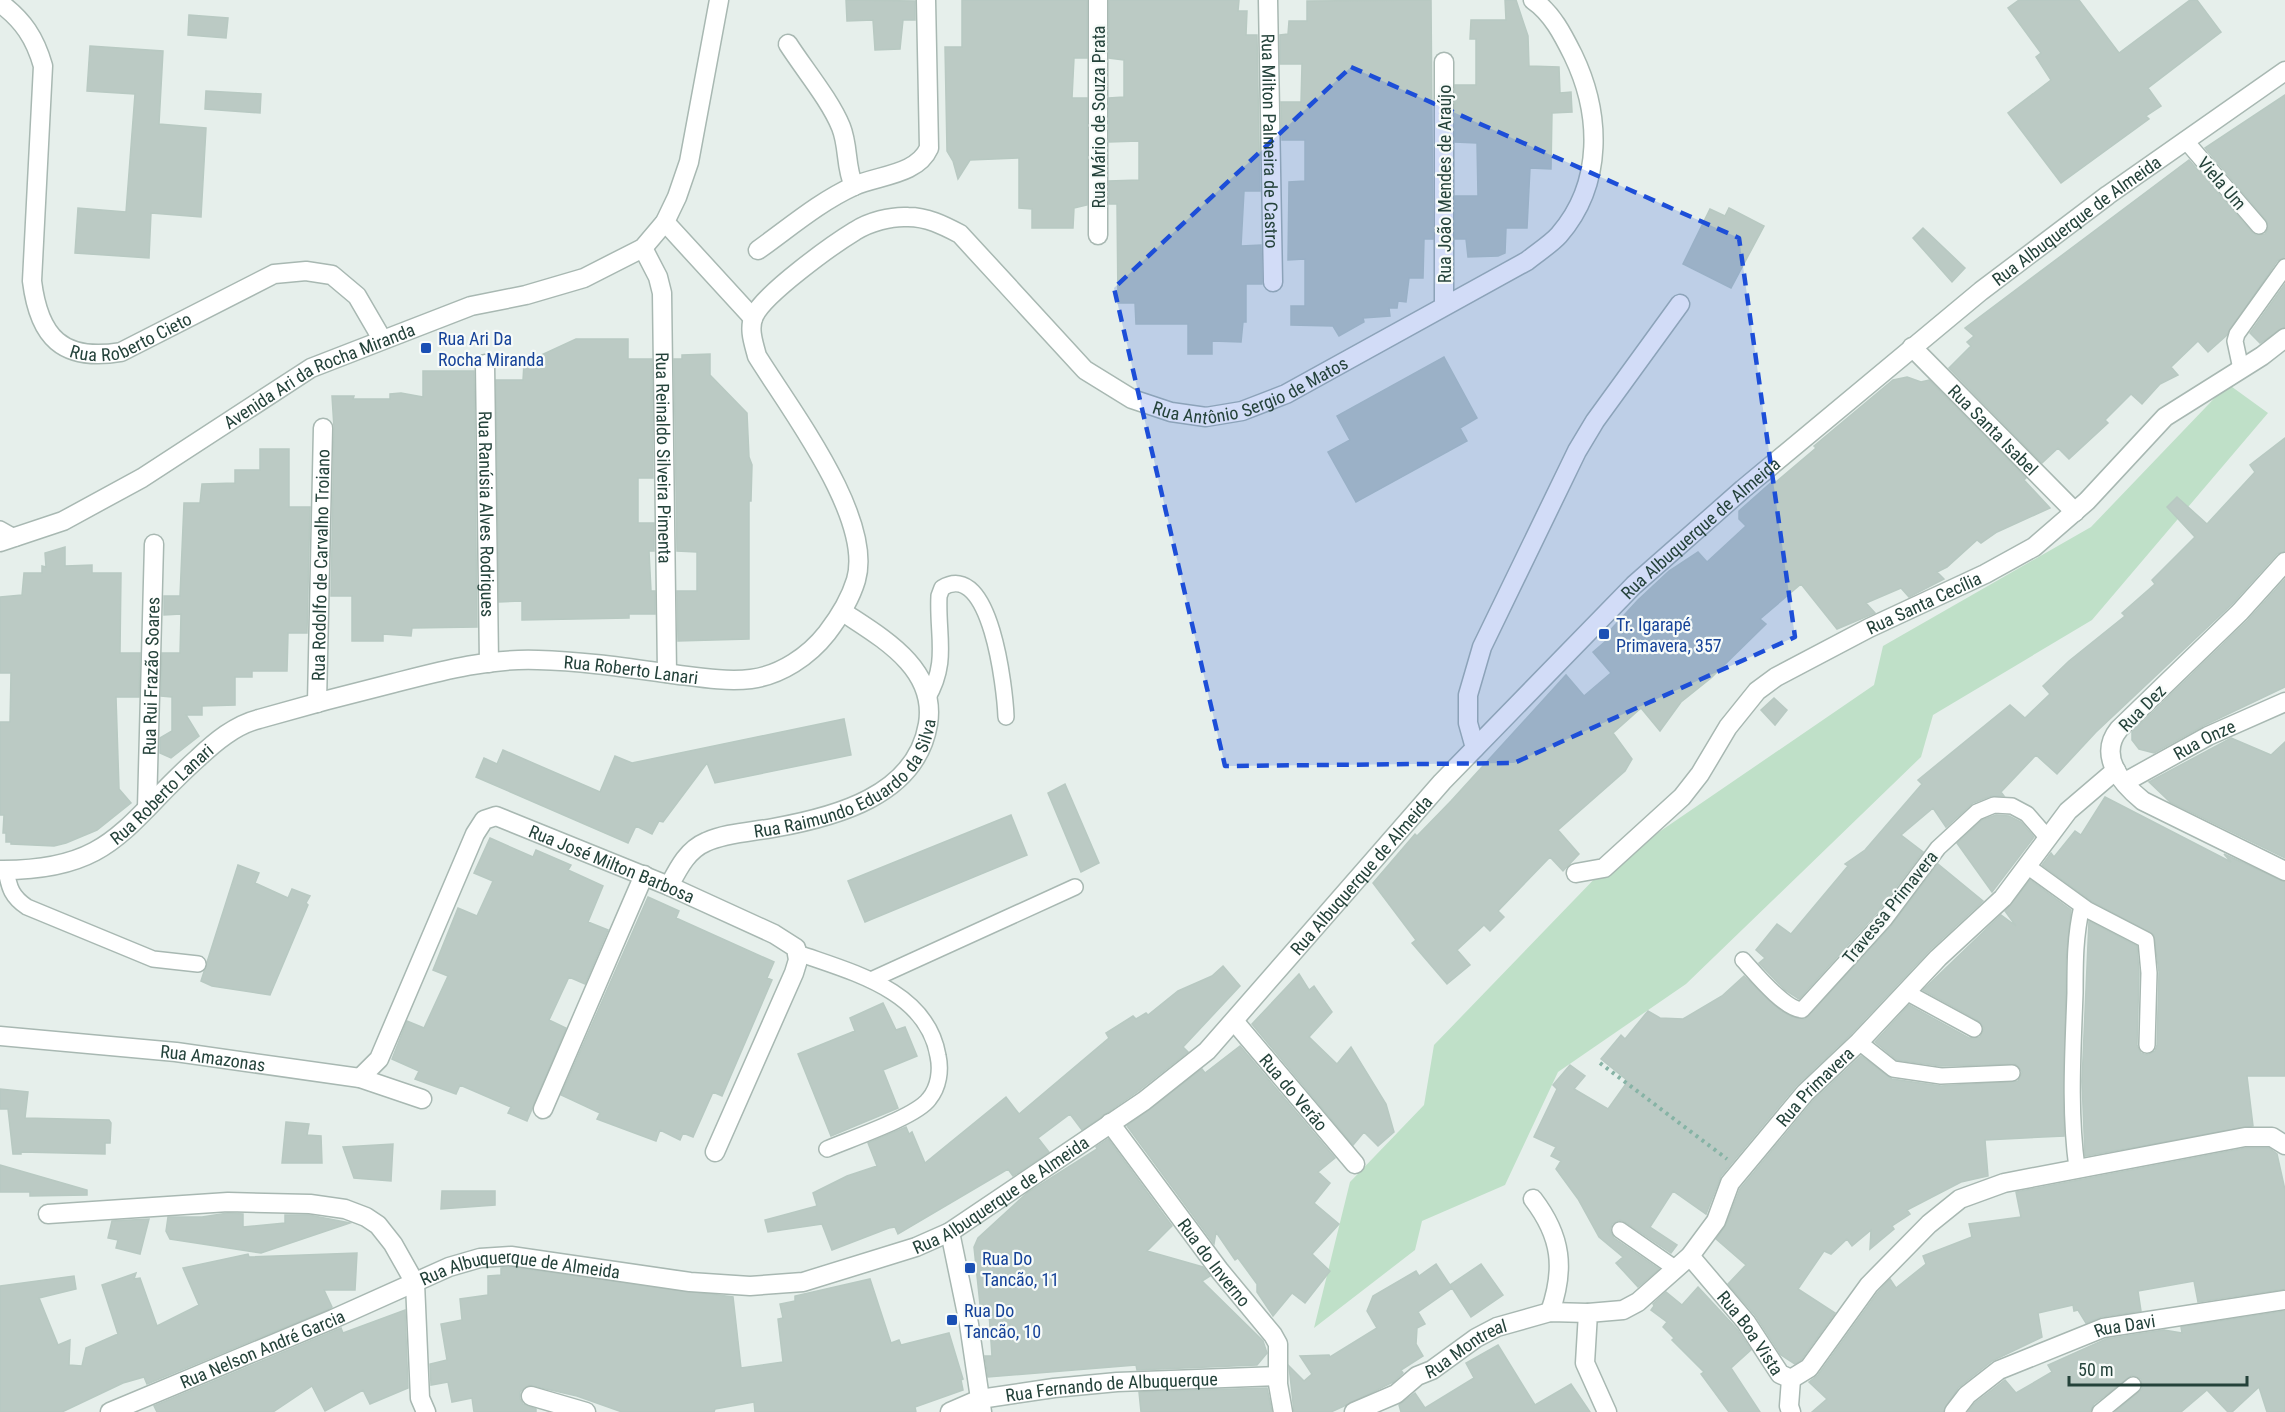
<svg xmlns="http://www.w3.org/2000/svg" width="2285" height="1412" font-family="'Roboto Condensed',sans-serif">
	<rect width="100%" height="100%" fill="#e6efeb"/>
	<path fill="#bfe0c8" d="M2228,384L2268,413L2092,620L1933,715L1921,757L1686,984L1558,1072L1505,1185L1422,1221L1415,1250L1314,1328L1350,1182L1424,1105L1434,1045L1602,871L1874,685L1883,646L2091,527Z"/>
	<path fill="#bbcac4" stroke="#b8c9c2" stroke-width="1.5" d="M846,0L915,1V20H903L900,49L875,50L873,20L847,21Z
		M962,0H1087V58H1074L1072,98H1087V205L1074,208L1073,228H1032V209L1019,208V158L970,160L958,179L953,161L947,151L945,47H962Z
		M1109,0H1239L1238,11H1247L1246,35H1257L1260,191H1244L1241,246L1261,245L1262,284H1246V322H1243L1241,342L1212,341V354H1188V324H1136L1135,303H1118L1117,204H1109V181L1139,180V141L1109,142V98L1124,97V60L1109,58Z
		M1431,0L1433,239H1424L1423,278H1409L1406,302L1398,301L1397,308H1389L1390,316L1363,318L1364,322L1339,336L1333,326L1291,325V306H1305V259L1288,260L1289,182L1305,181V140H1282L1281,102H1301L1302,64H1280V35L1288,34L1289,21H1307V1Z
		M1505,0H1516L1528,36L1529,66L1559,67L1560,93L1571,92L1572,112L1552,113L1551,169L1530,168L1527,228H1506L1505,253L1498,256L1468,257L1466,239H1455V196H1478L1477,143L1455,142V85H1476V39H1470L1471,20H1506Z
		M2019,0H2079L2119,53L2190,0H2197L2221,32L2148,88L2161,106L2146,116L2149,119L2061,183L2008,113L2051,80L2036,57L2041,53L2008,8Z
		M189,15L228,18L226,38L188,35Z
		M90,46L163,51L159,124L206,128L201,217L151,213L149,258L75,253L78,208L126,212L135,94L87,91Z
		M206,91L261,94L260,113L205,109Z
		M2285,95V257L2277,261L2227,335L2208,352L2198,341L2171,367L2178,375L2160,384L2142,404L2131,394L2105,420L2108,423L2069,459L2058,448L2042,463L1949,368L1971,346L1967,342L1974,336L1965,328L2189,160L2252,232L2256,235L2265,234L2268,229L2266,220L2205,148Z
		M1729,208L1764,226L1731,288L1683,264L1710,209L1725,216Z
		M1923,228L1965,268L1952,282L1913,238Z
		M2285,284V327L2260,343L2250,333Z
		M576,339H628V359H652L653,478H638V523H654V551H649L651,591H655V614H629V618L522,620V601L499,602L496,380H523L524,363Z
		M710,354V375L747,413L749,457L752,465L751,501H749V639L678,641L677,591H697V552L677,551L674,359H682V355Z
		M1444,357L1477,418L1460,428L1467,441L1356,502L1328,452L1350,440L1337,416Z
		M423,371H474L477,627L412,628L411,636L383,634V641H352V596H331L334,428L332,396H354L353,399H390V394L401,393L423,397Z
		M1907,377L1921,382L1929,380L2026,478L2024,480L2050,508L1997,532L1981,543L1977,540L1947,567L1937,572L1944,579L1909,597L1901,588L1866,603L1875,613L1837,629L1801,584L1760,619L1766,624L1711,678L1681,702L1660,731L1641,708L1613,733L1632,759L1625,771L1558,830L1579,854L1563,871L1550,857L1498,911L1504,917L1490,931L1484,925L1457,950L1470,965L1447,984L1412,943L1416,940L1373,883L1415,834L1417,836L1451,801L1566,675L1584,696L1611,673L1593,652L1607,640L1604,637L1638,600L1669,571L1698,552L1707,562L1746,526L1739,519V511L1774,480L1776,482L1816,448L1814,446L1893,380Z
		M2285,438V551L2277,554L2232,604L2096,732L2057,774L2036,755L2001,792L2004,796H1991L1973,803L1946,827L1933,808L1901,835L1923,852L1876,914L1799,999L1785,990L1759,963L1765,958L1756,950L1777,924L1791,934L1848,866L1845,864L1865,850L1922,784L1918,780L2010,705L2025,718L2050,694L2043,686L2069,661L2125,616L2122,613L2155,584L2152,580L2195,537L2167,507L2177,497L2207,524L2255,472L2250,465Z
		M260,449H289V507H310L307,633H288L287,671H252V677H235V705L202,706V715H186L199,736L171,758L160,753V738L172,731V697L161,696L162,653H180L181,614L164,615V596H180L184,503H200L202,484L235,483V470H260Z
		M65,547V566L92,565V573H121L120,653H140L139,697H116L119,789L131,803L97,830L66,843L54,846L11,844V842H6V833H3L4,815H0V722H10L11,673H0V597L22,595L24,573H42V566L46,567L45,553Z
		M2285,579V687L2203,726L2154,753L2139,749L2132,740V732L2248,620Z
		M1774,698L1787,710L1775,725L1761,710Z
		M844,719L851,755L715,783L707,763L663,822L659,821L652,834L636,826L628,843L476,777L484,758L497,764L503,750L600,792L615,756L632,763Z
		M2231,738L2271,755L2285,742V858L2170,802L2149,782Z
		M1065,784L1099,863L1081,872L1048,793Z
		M2105,797L2231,862L2224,854L2285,882V1076H2247L2253,1126L2085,1156L2082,1081L2089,921L2137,946L2139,973L2137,1045L2141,1053L2147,1055L2155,1051L2157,1045L2159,972L2154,935L2093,902L2042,865L2051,853L2054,857L2075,831L2081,835Z
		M1011,815L1027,855L865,922L848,881Z
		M1996,815L2009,816L2021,822L2034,837L1992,892L1957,843L1982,820Z
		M490,838L533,857L536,850L571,865L568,870L603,886L588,922L608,930L585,984L569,977L549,1020L566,1028L527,1121L508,1113L511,1107L460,1085L456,1094L415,1079L419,1071L392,1059L407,1021L424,1028L448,976L433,970L458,908L477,916L493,881L474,873Z
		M1938,864L1983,901L1930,950L1851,1034L1796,1086L1721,1176L1706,1214L1673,1191L1650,1227L1677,1245L1671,1253L1625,1222L1620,1220L1612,1224L1610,1230L1614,1238L1659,1269L1638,1287L1616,1263L1623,1257L1599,1237L1578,1199L1556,1169L1561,1161L1551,1156L1556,1147L1534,1137L1557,1089L1553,1085L1570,1065L1585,1076L1574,1089L1608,1109L1628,1081L1601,1059L1621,1035L1625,1039L1648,1011L1660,1018L1683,1019L1722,996L1744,976L1781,1011L1792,1017L1805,1019L1891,926Z
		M238,865L259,873L255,883L288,898L292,889L310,896L306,903L308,905L270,995L212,986L201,981Z
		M2030,880L2071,910L2066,960L2064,1136L1985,1140L1988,1176L1961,1182L1907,1210L1910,1214L1892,1226L1894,1229L1870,1249L1871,1230L1852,1246L1847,1239L1831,1254L1824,1251L1798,1289L1835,1313L1801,1360L1795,1364L1781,1355L1755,1315L1728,1284L1746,1265L1716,1239L1726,1225L1740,1189L1813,1101L1861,1056L1892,1079L1941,1086L2018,1081L2022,1072L2016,1064L1941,1066L1897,1060L1875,1042L1909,1005L1969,1038L1980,1037L1984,1028L1979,1021L1923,990L2001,915L2016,926L2005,911Z
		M648,897L679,911L676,918L774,962L767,978L772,980L722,1096L713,1092L693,1137L683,1133L680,1140L660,1130L656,1141L597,1119L600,1113L561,1095Z
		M1223,966L1240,986L1183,1047L1188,1052L1137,1092L1082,1130L1070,1114L1038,1138L1049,1152L1013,1176L1008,1169L898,1234L895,1227L889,1228L832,1250L822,1224L768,1232L765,1220L817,1206L813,1193L847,1176L877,1166L868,1143L906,1127L909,1134L912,1132L925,1163L1006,1097L1019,1114L1109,1038L1106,1033L1133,1016L1136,1019L1146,1013L1148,1015L1178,991L1212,976Z
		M1299,974L1309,990L1314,986L1332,1012L1309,1037L1337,1064L1351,1047L1386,1104L1394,1132L1378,1146L1364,1132L1353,1145L1252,1024Z
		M883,1003L896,1030L905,1027L917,1056L883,1070L898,1108L831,1136L798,1054L855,1031L850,1018Z
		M1240,1046L1335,1158L1318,1172L1330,1183L1314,1203L1339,1224L1312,1254L1330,1271L1305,1303L1292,1293L1273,1316L1257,1292V1284L1238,1258L1235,1260L1216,1232L1214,1244L1127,1126L1202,1069L1205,1073Z
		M0,1089L28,1092L25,1118L109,1120L111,1123L110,1143H105V1154L21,1152V1154H13L8,1109H0Z
		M286,1122L309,1124L307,1135L321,1136L322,1163H282Z
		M1108,1139L1172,1226L1147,1251L1203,1267L1210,1276L1202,1281L1263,1341L1267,1353L1257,1365L1137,1370L1136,1365L988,1377L985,1356H992L989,1313L981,1314L974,1247L978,1238L1027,1193L1097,1149L1096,1147Z
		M393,1144L391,1181L354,1178L343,1147Z
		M2246,1148H2269L2277,1154L2285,1190V1289L2198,1302L2194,1281L2138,1291L2141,1311L2101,1317L2086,1323L2078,1310L2074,1311L2073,1305L2038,1313L2042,1337L1992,1361L1958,1388L1943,1412H1812L1827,1399L1809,1382L1818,1375L1878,1292L1890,1279L1896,1288L1926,1264L1923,1256L1972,1237L1969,1224L2021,1217L2016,1192Z
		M0,1165L87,1190V1195L30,1196V1192H0Z
		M442,1191H495V1205L441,1209Z
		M228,1213L243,1214V1227L285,1223V1215H309L350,1223L261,1253L170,1239L166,1231L168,1217H202Z
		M149,1219L140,1254L116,1248L118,1240L108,1238L112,1221Z
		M357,1253L355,1290H324L332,1307L329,1309L147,1384L144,1377L123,1383L62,1412H0V1286L74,1276L76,1289L39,1298L58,1345L70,1340L69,1365L82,1366L86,1348L118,1334L102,1285L136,1273L134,1279L140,1278L157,1326L199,1305L183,1268L248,1254L249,1257Z
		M1436,1264L1452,1288L1418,1312L1425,1324L1417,1328L1416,1344L1423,1356L1401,1370L1403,1373L1393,1382L1344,1406L1331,1412H1294L1289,1366L1304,1381L1312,1374L1300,1356L1329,1355L1330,1357L1377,1328L1367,1311L1373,1296L1416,1271L1419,1276Z
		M1481,1264L1503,1295L1471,1317L1450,1285Z
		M511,1267L733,1297L741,1368L783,1362L778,1319L783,1318L780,1304L795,1301V1296L870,1279L891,1343L899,1340L901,1345L949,1333L963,1379L961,1380L963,1390L915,1407L916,1412H755L754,1402L715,1409L714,1412H622L577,1396L529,1385L520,1392V1399L523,1404L536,1409V1412H474L472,1398L452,1402L448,1382L431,1385L430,1364L447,1360L441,1324L462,1320L460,1299L488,1295V1276L501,1275V1268Z
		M1698,1287L1737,1329L1751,1350L1731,1368L1760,1412H1729L1701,1374L1704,1372L1672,1340L1674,1338L1663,1327L1667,1322L1651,1310L1654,1306L1653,1304L1666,1292L1682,1305Z
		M405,1310L408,1388L370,1404L363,1390L325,1411L312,1386L273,1412H157L154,1406L341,1328L343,1333Z
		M2285,1311V1412H2267L2259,1387L2232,1412H2228L2207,1390L2181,1412H2115L2142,1389L2141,1379L2132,1375L2094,1404L2090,1412H1968L1975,1403L2005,1380L2016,1393L2052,1372L2048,1365L2106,1339L2164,1330L2182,1333L2181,1327Z
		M1498,1345L1535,1405L1571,1384L1590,1412H1401L1399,1405L1415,1393L1425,1408L1474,1378L1466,1363Z
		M1267,1388L1272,1412H1141L1139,1392Z"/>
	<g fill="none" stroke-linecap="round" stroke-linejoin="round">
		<g stroke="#a8b8b2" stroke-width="18">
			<path id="service" d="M2185,140L2259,226
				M2241,369L2235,341L2237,334L2285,267
				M0,529L16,538
				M927,699C949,662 937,636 939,596L942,588C991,558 1005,690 1006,717
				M2027,866L2088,910L2146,940L2149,973L2147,1045
				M6,870C9,888 12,897 27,907L153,959L198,964
				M798,953C851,972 927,990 938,1056C941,1070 939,1087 929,1099C916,1117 850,1139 827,1149
				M1743,960C1755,973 1784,1009 1802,1010L1884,920L1938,848L1977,812L1994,805L2012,806L2027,814L2047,837
				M871,980L1075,887
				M1906,992L1974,1029
				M1859,1042L1893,1069L1941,1076L2012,1073
				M2077,1168C2069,1110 2073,1051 2075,993C2075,962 2075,936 2082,906
				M1620,1230L1676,1269
				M2100,1412L2133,1385"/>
		</g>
		<g stroke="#a8b8b2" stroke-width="21">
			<g id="minor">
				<path d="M1098,0V235"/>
				<path id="s1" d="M1268,0L1273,282"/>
				<path id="s2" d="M0,3C23,20 35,38 43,66L32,281C39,337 62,362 121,352L274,274L306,271L332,275L357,296L382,339"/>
				<path d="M788,44C804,69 830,100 841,127C849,147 845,167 854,186"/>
				<path d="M665,222L753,318"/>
				<path id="s3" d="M643,248L658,277L662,293L667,673"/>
				<path d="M758,250C789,228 819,202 854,186C879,175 917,175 929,148L926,0"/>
				<path d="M1444,306V62"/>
				<path id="s4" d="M1912,347L2075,512"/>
				<path id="s5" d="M485,364L489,663"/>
				<path id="s6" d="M0,542L63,521L142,478L311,368L471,306L526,295L584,278L643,248L665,222L677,197L689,162L719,0"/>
				<path d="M2285,562L2240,612L2119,729C2097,756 2122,784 2143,801L2285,871"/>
				<path id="s7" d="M317,703L323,428"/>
				<path d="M1475,748L1468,723V695L1482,647L1577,451L1595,421L1680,304"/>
				<path id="s8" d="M2125,782L2208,736L2285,702"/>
				<path id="s9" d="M147,808L154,544"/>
				<path id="s10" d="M0,870C113,871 124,824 198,758C215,742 235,725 259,719C304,706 349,694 394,683C441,671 489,658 538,660C582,661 628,668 672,674C697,677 725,682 751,679C781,675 809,656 827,633C840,616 850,600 856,580C874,518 789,408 757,356C754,344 748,329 754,316C764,294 832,245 855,231C869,222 891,216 908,217C927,217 943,225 960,234L1085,370L1132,399L1171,412L1206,417L1242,411L1286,394L1527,261C1538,252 1551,244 1559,235C1604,183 1601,113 1573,55C1563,35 1552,13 1533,0"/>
				<path id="s11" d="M1576,873L1604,868L1682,797L1700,774L1728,727L1757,691L1776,677L1869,628L1985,574L2034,547L2087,501L2165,417L2262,356L2285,338"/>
				<path id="s12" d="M669,886C678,869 687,850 706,842C726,833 751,832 773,828C835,817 916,796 928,724C937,668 882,638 843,612"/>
				<path id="s13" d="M1234,1021L1355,1164"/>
				<path id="s14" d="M0,1036L176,1052L360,1078L422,1099"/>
				<path id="s15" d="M360,1078L379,1059L475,834L484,820L496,816L669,886L774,934L796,948L798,960L794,973L715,1152"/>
				<path d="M543,1109L644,875"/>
				<path id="s16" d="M1110,1123L1220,1271L1273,1335L1278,1344V1384L1283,1412"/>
				<path d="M1533,1199C1562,1237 1565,1269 1550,1312"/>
				<path d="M48,1214L228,1202L310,1204L345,1209L366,1217L378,1225L393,1244L415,1283L420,1398L426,1412"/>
				<path d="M950,1232L969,1324L982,1412"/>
				<path id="s17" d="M1690,1256L1746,1322L1780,1374L1791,1379L1789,1406L1791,1412"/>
				<path d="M1791,1379L1809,1368L1869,1285L1929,1224L1960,1199L2004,1183L2245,1137H2272L2285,1145"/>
				<path d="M531,1396L586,1412"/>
				<path id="s18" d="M110,1412L333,1319L449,1267L480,1258L511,1256L690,1282L750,1286L803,1282L916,1247L950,1232L1144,1101L1207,1051L1442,782L1634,585L1743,489L1981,291L2108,195L2285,71"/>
				<path id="s19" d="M950,1412L980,1399L1054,1388L1117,1382L1277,1376"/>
				<path id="s20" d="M1354,1412L1396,1394L1417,1376L1432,1370L1476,1338L1497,1327L1550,1312L1588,1313"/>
				<path id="s21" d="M1607,1412L1585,1363L1588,1313L1623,1310L1638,1302L1690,1256L1716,1221L1730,1183L1805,1093L1859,1042L1938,958L2003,898L2068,811L2116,770"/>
				<path id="s22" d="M1954,1412L1967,1395L1999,1370L2103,1328L2285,1300"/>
			</g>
		</g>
		<path stroke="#86b3a5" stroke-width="4" stroke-dasharray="3 4.5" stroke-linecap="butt" d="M1600,1063L1727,1159"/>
		<use href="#service" stroke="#fff" stroke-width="15"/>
		<use href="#minor" stroke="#fff" stroke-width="18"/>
	</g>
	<path fill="#1d4ed8" fill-opacity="0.2" stroke="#1d4ed8" stroke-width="4.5" stroke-dasharray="12 8" stroke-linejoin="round" d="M1351,67L1739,238L1795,637L1514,763L1225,766L1114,288Z"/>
	<g fill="#1a4fb4" stroke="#f7fbf9" stroke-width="2">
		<rect x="420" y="342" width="12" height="12" rx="3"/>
		<rect x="1598" y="628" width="12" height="12" rx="3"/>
		<rect x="964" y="1262" width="12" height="12" rx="3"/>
		<rect x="946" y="1314" width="12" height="12" rx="3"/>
	</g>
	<g text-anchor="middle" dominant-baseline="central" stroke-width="4.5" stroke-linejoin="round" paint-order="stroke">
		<g font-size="18" fill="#24423a" stroke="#f7fbf9">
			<text transform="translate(1098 117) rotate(-90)">Rua Mário de Souza Prata</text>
			<text stroke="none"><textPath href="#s1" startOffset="141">Rua Milton Palmeira de Castro</textPath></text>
			<text transform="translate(2222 183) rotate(49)">Viela Um</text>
			<text transform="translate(1444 184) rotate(-90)">Rua João Mendes de Araújo</text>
			<text stroke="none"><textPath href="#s18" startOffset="2402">Rua Albuquerque de Almeida</textPath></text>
			<text stroke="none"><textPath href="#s2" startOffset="440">Rua Roberto Cieto</textPath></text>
			<text stroke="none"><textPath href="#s6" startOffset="362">Avenida Ari da Rocha Miranda</textPath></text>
			<text stroke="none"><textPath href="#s10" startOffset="1863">Rua Antônio Sergio de Matos</textPath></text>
			<text stroke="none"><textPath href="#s4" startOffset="116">Rua Santa Isabel</textPath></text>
			<text stroke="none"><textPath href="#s3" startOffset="214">Rua Reinaldo Silveira Pimenta</textPath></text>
			<text stroke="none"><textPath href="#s5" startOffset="150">Rua Ranúsia Alves Rodrigues</textPath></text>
			<text stroke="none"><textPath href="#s18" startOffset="1916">Rua Albuquerque de Almeida</textPath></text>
			<text stroke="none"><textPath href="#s7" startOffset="138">Rua Rodolfo de Carvalho Troiano</textPath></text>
			<text stroke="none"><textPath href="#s11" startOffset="453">Rua Santa Cecília</textPath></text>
			<text stroke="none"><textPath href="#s10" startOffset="690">Rua Roberto Lanari</textPath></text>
			<text stroke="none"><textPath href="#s9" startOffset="132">Rua Rui Frazão Soares</textPath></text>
			<text transform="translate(2142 708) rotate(-45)">Rua Dez</text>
			<text stroke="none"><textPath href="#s8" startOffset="90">Rua Onze</textPath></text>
			<text stroke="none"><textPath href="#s12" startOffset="220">Rua Raimundo Eduardo da Silva</textPath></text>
			<text stroke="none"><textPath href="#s10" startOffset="186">Rua Roberto Lanari</textPath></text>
			<text stroke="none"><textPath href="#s15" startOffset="426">Rua José Milton Barbosa</textPath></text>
			<text stroke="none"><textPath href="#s18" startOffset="1430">Rua Albuquerque de Almeida</textPath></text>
			<text transform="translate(1890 907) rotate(-51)">Travessa Primavera</text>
			<text stroke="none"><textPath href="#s14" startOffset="214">Rua Amazonas</textPath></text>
			<text stroke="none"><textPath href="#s21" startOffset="438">Rua Primavera</textPath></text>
			<text stroke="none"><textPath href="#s13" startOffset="93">Rua do Verão</textPath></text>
			<text stroke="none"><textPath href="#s18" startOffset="944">Rua Albuquerque de Almeida</textPath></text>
			<text stroke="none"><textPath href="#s16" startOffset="174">Rua do Inverno</textPath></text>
			<text stroke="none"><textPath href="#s18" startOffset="440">Rua Albuquerque de Almeida</textPath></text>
			<text stroke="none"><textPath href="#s22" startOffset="196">Rua Davi</textPath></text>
			<text stroke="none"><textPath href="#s17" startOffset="98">Rua Boa Vista</textPath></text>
			<text stroke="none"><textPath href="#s18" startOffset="165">Rua Nelson André Garcia</textPath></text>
			<text stroke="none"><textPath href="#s20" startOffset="130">Rua Montreal</textPath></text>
			<text stroke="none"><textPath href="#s19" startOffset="165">Rua Fernando de Albuquerque</textPath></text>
		</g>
		<g font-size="18" fill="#164399" stroke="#f7fbf9" text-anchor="start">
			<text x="438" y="338">Rua Ari Da<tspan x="438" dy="21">Rocha Miranda</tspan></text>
			<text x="1616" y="624">Tr. Igarapé<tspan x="1616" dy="21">Primavera, 357</tspan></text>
			<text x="982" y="1258">Rua Do<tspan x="982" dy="21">Tancão, 11</tspan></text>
			<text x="964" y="1310">Rua Do<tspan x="964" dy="21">Tancão, 10</tspan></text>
		</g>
	</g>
	<path d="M2069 1376v9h178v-9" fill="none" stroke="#24423a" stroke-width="3"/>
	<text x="2078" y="1376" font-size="18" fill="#24423a" stroke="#f7fbf9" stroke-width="4.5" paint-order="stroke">50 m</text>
</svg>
